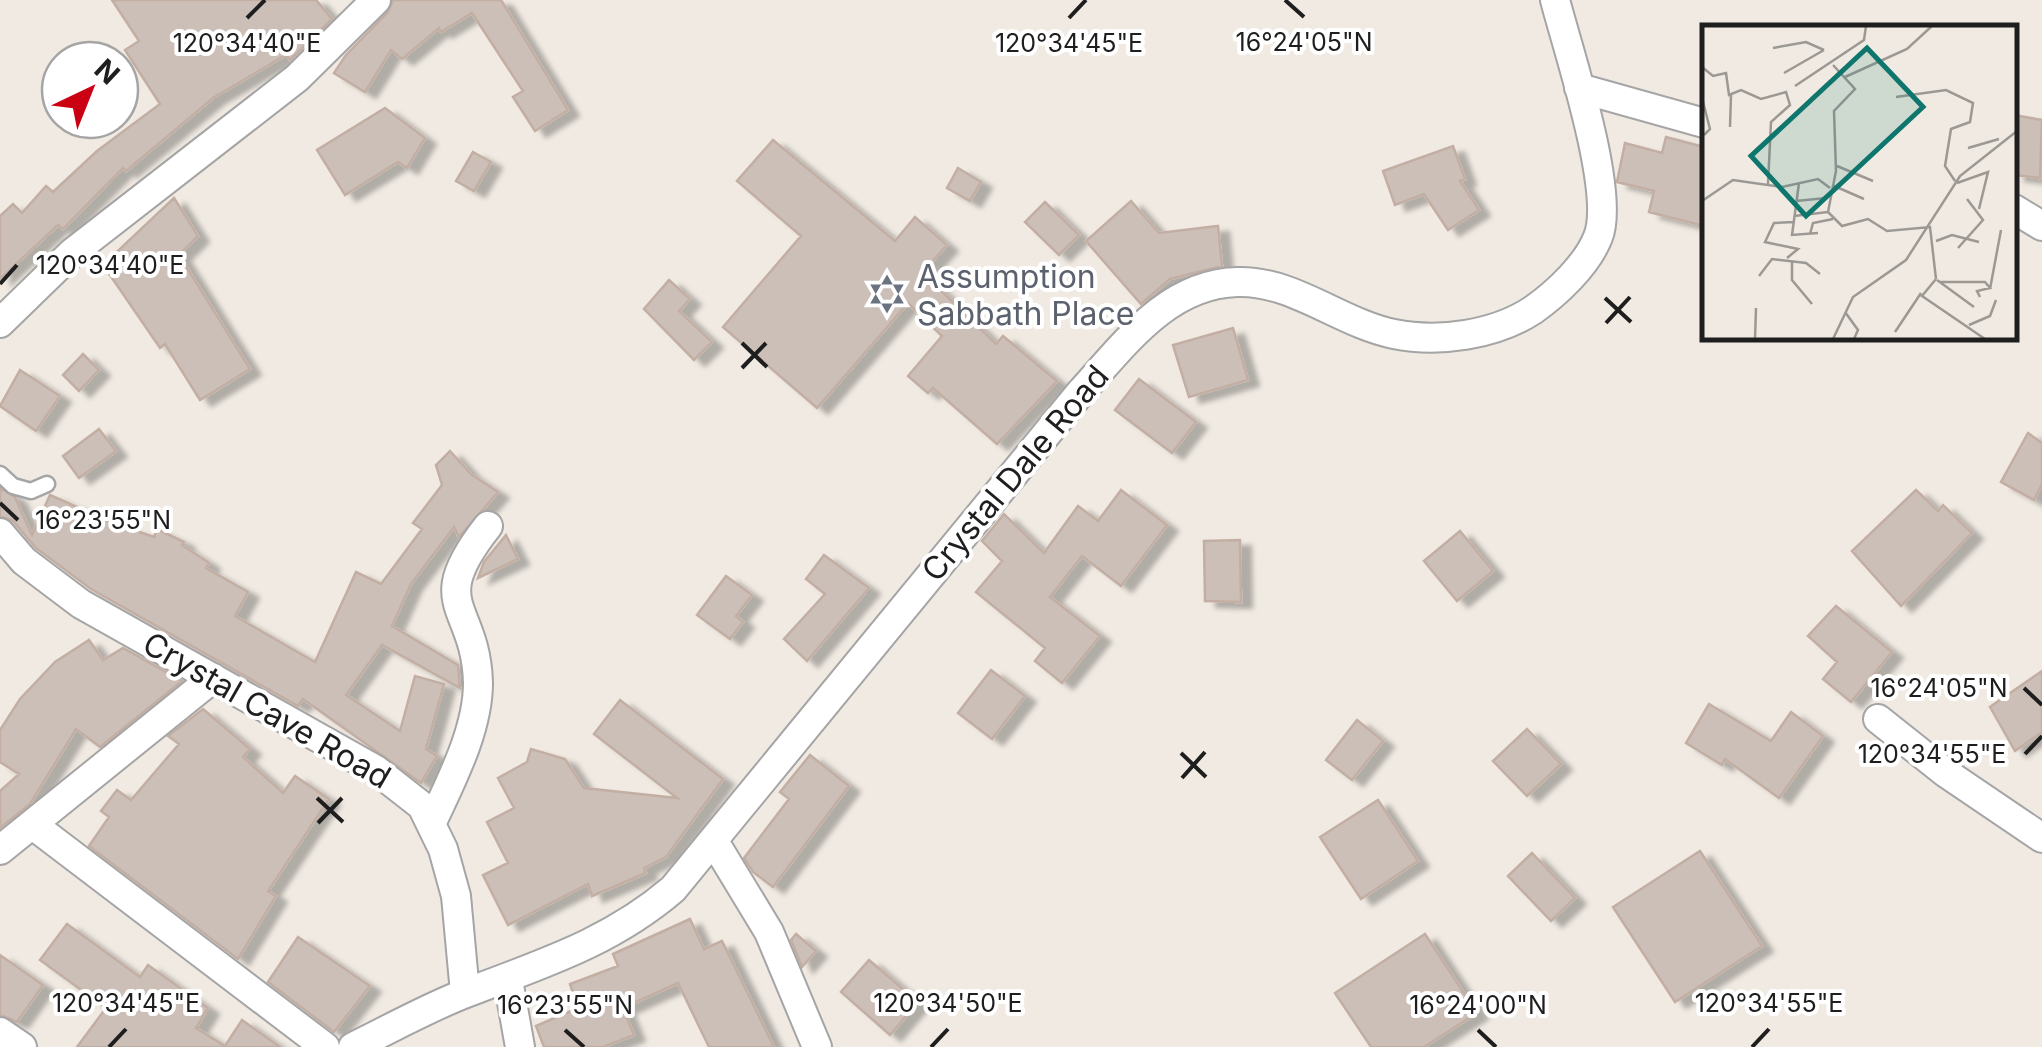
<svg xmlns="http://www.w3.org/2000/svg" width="2042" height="1047" font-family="Inter,sans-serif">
	<defs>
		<filter id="shadow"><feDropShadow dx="11" dy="6" stdDeviation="2.5" flood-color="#0004"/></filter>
	</defs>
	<rect width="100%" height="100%" fill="#f0eae2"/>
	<path fill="#ccbfb8" stroke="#c3aea3" stroke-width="2.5" filter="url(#shadow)" d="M112,0H316L332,19L290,60L286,55L213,98L126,171L123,168L63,229L58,225L0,279V216L13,204L22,213L46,186L53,192L97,151L160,104L125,50L139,41Z
		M393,0H501L568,110L535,131L513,97L523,91L472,13L441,32L439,28L402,59L391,50L365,92L334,73L346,55L388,12Z
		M385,108L425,138L407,168L398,162L345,195L317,150Z
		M2014,115L2042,120L2040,178L2014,175Z
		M1666,137L1704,147V226L1649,212L1654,191L1617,182L1625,143L1662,153Z
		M773,140L895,241L915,217L947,245L924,271L929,279L996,344L1003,336L1057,381L997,444L933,388L928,393L908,376L942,336L908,303L817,408L723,327L801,236L737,181Z
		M1453,146L1465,179L1460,181L1479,210L1448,230L1424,194L1395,205L1383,171Z
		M473,152L491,162L474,191L456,181Z
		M958,168L981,182L970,201L947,188Z
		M174,198L198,236L179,255L250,369L200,400L165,344L160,348L103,265Z
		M1131,201L1159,233L1218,226L1222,266L1170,279L1141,304L1086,241Z
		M1045,202L1079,235L1059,255L1025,222Z
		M669,280L690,299L679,311L712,342L694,360L644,309Z
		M1233,328L1248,380L1189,397L1173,345Z
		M83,354L99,370L79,391L63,375Z
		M20,370L60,396L36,431L0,406Z
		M1139,379L1196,422L1172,453L1115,410Z
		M99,429L116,451L79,478L63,456Z
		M2028,433L2042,443V484L2034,500L2001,482Z
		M450,451L471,474L498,492L459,537L454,527L411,584L392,626L458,665L460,688L382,645L346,695L400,731L415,676L444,684L426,749L437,756L421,783L303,699L298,706L91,589L36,548L13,521L0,516V488L15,497L32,535L50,495L113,523L154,537L157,529L184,542L182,545L209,563L206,568L248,592L235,616L315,662L356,572L381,584L422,529L413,523L442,485L436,465Z
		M1121,490L1167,525L1121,586L1082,556L1050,597L1100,636L1062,683L1035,661L1045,648L976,592L1002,561L982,541L1004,514L1044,553L1078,506L1098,521Z
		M1916,490L1938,511L1943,505L1972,533L1901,606L1852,551Z
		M1460,531L1493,571L1457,601L1424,561Z
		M506,535L518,559L478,578L484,562Z
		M1240,540L1241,602L1205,601L1204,541Z
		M824,555L869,588L807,661L784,639L825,594L806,579Z
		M726,576L752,595L736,616L743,622L730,639L697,615Z
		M1836,606L1892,652L1851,702L1823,679L1837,662L1808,636Z
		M89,640L103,660L123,648L182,681L100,747L76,729L30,804L0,828V791L19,774L0,762V730L20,699L55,662Z
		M991,670L1025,696L992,739L958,713Z
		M2042,671V732L2015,751L1990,707Z
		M620,700L723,779L666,857L644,868L646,873L592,896L588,884L508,925L483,875L508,863L487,822L514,808L498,778L527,762L531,749L565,759L584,788L677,798L594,734Z
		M1709,704L1771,741L1791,712L1823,736L1779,798L1725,759L1722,765L1686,743Z
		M203,709L250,749L243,757L283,793L295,776L329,799L268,891L276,896L238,959L89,846L109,817L101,811L117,790L131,800L179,744L168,736Z
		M1357,720L1383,741L1352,780L1326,760Z
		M1527,729L1561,764L1527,796L1493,761Z
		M810,755L849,786L773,887L753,872L744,858L789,799L780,792Z
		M1378,800L1418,861L1361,899L1320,837Z
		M1700,851L1762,946L1675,1002L1613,907Z
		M1532,853L1575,898L1551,921L1508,876Z
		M690,919L704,949L722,941L774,1047H709L678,983L623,1008L634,1035L603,1047H544L536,1026L578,1008L570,984L618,966L613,954Z
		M67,924L140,977L148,965L208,1008L196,1028L225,1046L242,1020L280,1047H77L106,1008L40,960Z
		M796,934L816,951L802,967L791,940Z
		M1425,934L1477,1013L1424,1047H1371L1335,993Z
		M298,937L370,986L334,1032L268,982Z
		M0,955L43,985L17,1022L0,1015Z
		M869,960L918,1002L890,1035L841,992Z"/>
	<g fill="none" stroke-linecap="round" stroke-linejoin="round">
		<g stroke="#a5a5a5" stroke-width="19">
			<path id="lane" d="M0,474L13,486L31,491L47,484"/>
		</g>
		<g stroke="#a5a5a5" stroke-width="32">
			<path id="street" d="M1579,88L1704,123
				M2014,209L2042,226
				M0,323L72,253L297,78L376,0
				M0,533L24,561L81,604L376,770L422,806L443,849L456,896L465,993
				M1878,719L1946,773L2042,838
				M432,822C451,781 478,730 478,683C476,603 424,607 488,526
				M33,825L325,1047
				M715,843L769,932L817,1047
				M0,850L213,678
				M508,980L520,1047
				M0,1032L22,1047
				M353,1047C390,1029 427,1008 466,993C541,964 610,943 673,889L1081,392C1124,345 1167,284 1237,282C1293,280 1340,323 1394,334C1439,343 1495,335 1533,310C1557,293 1587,265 1598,237C1616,193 1568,50 1555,0"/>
		</g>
		<use href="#lane" stroke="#fff" stroke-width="14"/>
		<use href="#street" stroke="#fff" stroke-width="28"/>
	</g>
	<path fill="none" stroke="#1e1e1e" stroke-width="4" d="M1285,0L1304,17M247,18L265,0M1069,18L1086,0M0,284L17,265M1605,298L1631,322M1606,323L1630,297M742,343L767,367M742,368L766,343M0,503L18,520M2024,688L2042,705M1181,753L1206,777M2025,754L2042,736M1182,778L1205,752M317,798L343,822M318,823L342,798M565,1030L584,1047M1478,1030L1496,1047M109,1047L126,1029M931,1047L948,1029M1752,1047L1769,1029"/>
	<defs>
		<g id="synagogue-bare" transform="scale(3)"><path d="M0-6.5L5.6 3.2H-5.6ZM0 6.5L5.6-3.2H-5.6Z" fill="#6b7280" stroke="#fff" stroke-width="2.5" paint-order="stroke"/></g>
	</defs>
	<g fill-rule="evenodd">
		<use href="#synagogue-bare" x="887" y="294"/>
	</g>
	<g text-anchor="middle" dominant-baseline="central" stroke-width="8" stroke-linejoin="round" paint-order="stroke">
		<g font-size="32" fill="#5b616d" stroke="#fff" text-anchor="start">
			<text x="917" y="276">Assumption<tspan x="917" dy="37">Sabbath Place</tspan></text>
		</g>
		<g font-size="32" fill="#1e1e1e" stroke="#fff">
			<text transform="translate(1015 473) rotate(-50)">Crystal Dale Road</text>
			<text transform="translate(267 710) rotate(30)">Crystal Cave Road</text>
		</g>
	</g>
	<g transform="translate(1702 25)">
		<rect width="315" height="315" fill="#f0eae2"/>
		<path fill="none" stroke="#9c9894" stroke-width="2.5" d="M71,23L104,17L122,25M131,40L153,64L132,86L134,146L126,187L140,201L166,194L185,206L228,202L234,254M0,42L11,51L24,48L27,70L39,65L59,74L84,67L88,80L69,97L66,159M82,48L122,25M143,52L205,24L230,1M93,61L162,15L164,1M194,72L244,65L271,78L268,97L249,104L243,141L253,156M0,73L8,104L2,110M28,102L29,70M266,123L297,114M135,141L171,156M97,158L90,210L116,208M255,158L286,147L277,184M130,160L162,174M0,176L31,155L80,162L116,154L128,163M94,176L124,173M92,191L126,187M108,209L111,198L131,194M234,216L250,210L277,217M256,223L281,195L265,174M85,233L96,224L63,217L72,198L91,197M90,237V255L110,279M57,251L70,234L104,238L118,249M234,254L220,271L283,314M235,255L272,282M238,257H283L288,263L275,266L278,272M288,264L299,205M143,287L156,305L152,314M267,300L288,291L294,275M193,307L219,268M53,314L54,283M131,314L151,272L204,235L258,151L315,106"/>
		<path fill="#0f766e" fill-opacity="0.15" stroke="#0f766e" stroke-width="5" d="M165,23L221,82L104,191L49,131Z"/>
		<rect width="315" height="315" fill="none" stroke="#1e1e1e" stroke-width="5"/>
	</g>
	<g font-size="25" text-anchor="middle" fill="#1e1e1e" stroke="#fff" stroke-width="8" stroke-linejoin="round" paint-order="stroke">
		<text x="1304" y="51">16°24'05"N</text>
		<text x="247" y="52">120°34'40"E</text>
		<text x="1069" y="52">120°34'45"E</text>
		<text x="110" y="274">120°34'40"E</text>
		<text x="103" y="529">16°23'55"N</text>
		<text x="1939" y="697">16°24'05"N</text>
		<text x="1932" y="763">120°34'55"E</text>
		<text x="126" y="1012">120°34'45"E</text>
		<text x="948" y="1012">120°34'50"E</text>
		<text x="1769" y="1012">120°34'55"E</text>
		<text x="565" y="1014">16°23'55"N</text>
		<text x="1478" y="1014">16°24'00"N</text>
	</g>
	<g transform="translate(90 90) rotate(43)"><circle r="48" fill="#ffffff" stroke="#a5a5a5" stroke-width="2.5"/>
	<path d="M0-8L18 38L0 25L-18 38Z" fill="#cb0012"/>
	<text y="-15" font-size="28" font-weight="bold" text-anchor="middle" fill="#1e1e1e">N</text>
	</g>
</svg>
